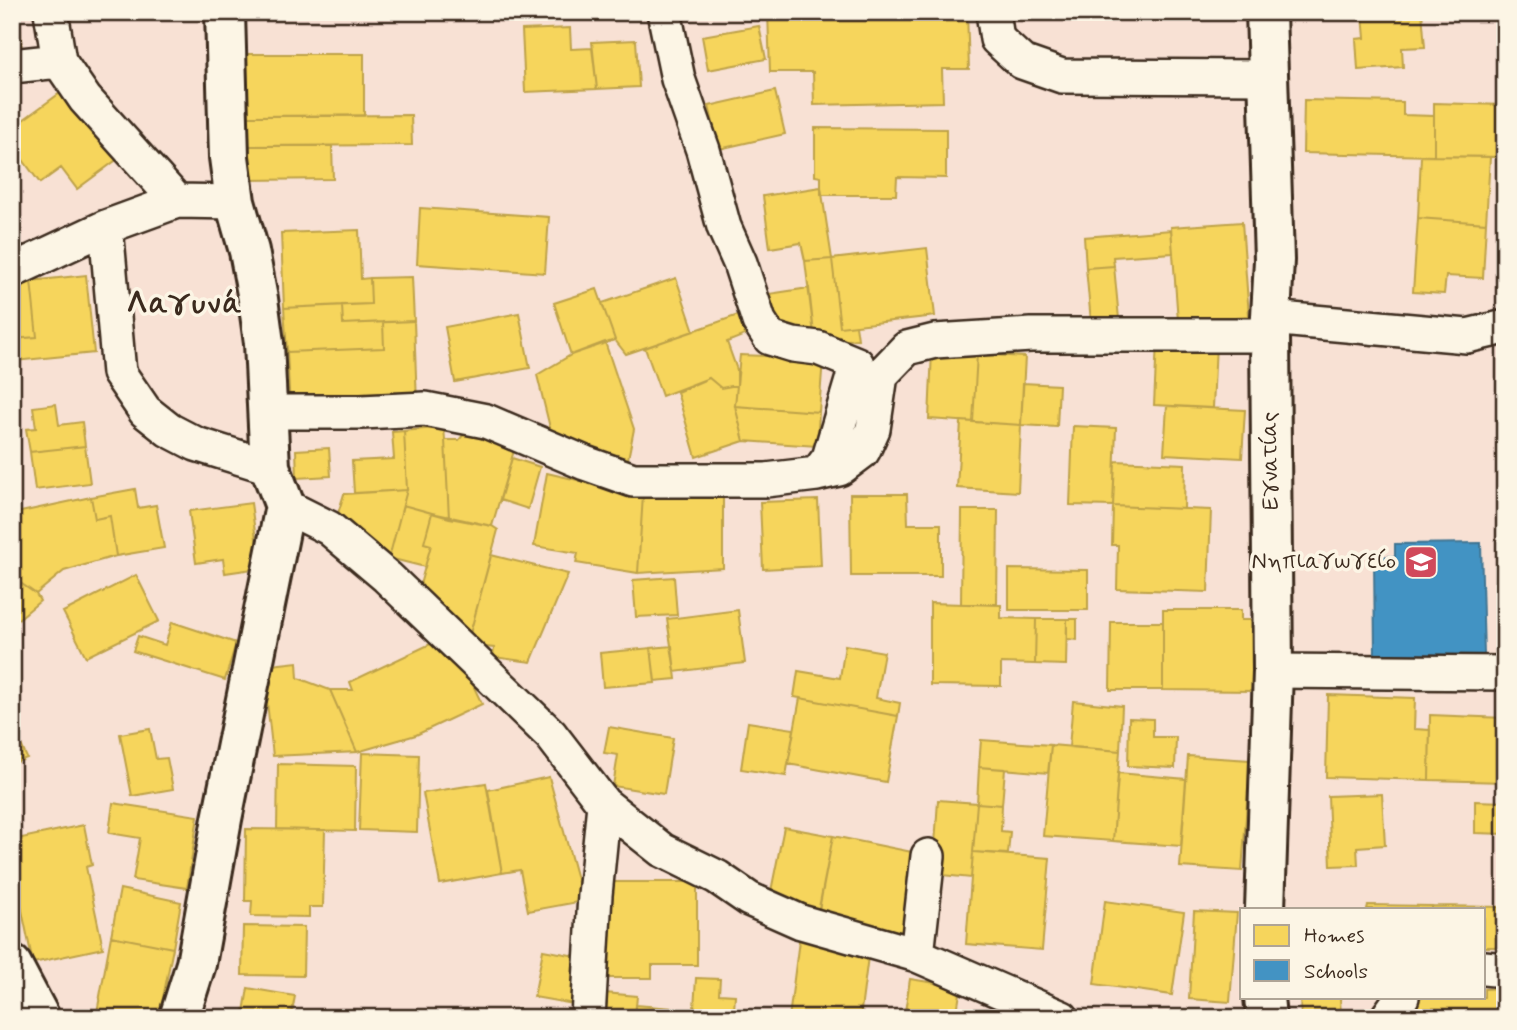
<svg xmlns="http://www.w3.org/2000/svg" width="1517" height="1030" font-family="Mynerve,sans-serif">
	<rect width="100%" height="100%" fill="#f8e1d4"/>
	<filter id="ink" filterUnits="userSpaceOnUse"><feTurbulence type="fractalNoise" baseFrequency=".0143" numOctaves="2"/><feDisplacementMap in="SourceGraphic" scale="14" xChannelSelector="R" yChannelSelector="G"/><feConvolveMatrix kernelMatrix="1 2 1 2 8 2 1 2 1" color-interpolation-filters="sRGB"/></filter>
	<g filter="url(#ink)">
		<path fill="#f6d55c" stroke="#bea249" stroke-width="2" d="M12,12H19L22,57L12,58Z
			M768,12H967L969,69H942L943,102L814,105L813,72H770Z
			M1357,12H1422L1425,47L1402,48L1403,67L1358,70L1356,39L1365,38L1363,15Z
			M1501,12H1505V81H1499Z
			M759,26L766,59L708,70L702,36Z
			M570,28L571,49L592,48L597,89L525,92L522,30Z
			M636,40L639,87L597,89L592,42Z
			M246,54H364V116H246Z
			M67,88L119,158L77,189L61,168L40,183L12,145V128Z
			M775,91L785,134L719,149L709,106Z
			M1304,100L1403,102V115L1434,116V156L1303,153Z
			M1434,103L1505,105V157L1434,156Z
			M411,115L412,145L247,146L246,116Z
			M815,128L946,129V178L897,177L896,195H821V177L815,176Z
			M247,146H332L333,179L247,180Z
			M1421,156L1490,157L1486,223L1418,218Z
			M821,187L832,259L805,261L801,243L770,248L763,196Z
			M420,208L549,217L545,273L417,264Z
			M1418,218L1486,223L1483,278L1446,276L1444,294L1413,292Z
			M1242,222L1249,316L1178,321L1171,227Z
			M359,230L361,279L370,278L371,304L284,308L281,233Z
			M1171,230L1173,253L1113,257L1114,266L1086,268L1084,237Z
			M927,248L935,316L840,327L832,259Z
			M832,259L840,327L856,325L858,339L815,343L805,261Z
			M1114,266L1119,319L1091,322L1086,268Z
			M86,275L94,353L15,361L12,339L37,337L31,281Z
			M412,277L414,321L343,324L342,305L371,304L370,278Z
			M676,278L694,331L626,354L615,340L602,303Z
			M31,281L37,337L12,339L15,361H12V283Z
			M809,288L815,343L768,326L762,295Z
			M597,289L615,340L571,355L554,303Z
			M342,305L343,324L383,322L384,348L287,352L284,308Z
			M519,313L530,368L455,382L445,327Z
			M738,315L745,335L727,342L737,370V385L721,388L709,378L662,396L645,348Z
			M414,321L417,404L290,409L287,352L384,348L383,322Z
			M1157,341L1216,344L1213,408L1154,405Z
			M605,342L634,429L627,464L554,444L537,375L571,355Z
			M932,351L977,354L973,422L929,419Z
			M977,354L1025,357L1021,425L973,422Z
			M740,355L823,358L819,412L735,406Z
			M709,378L721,388L737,385L735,406L744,441L696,457L677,392Z
			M1023,383L1059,385L1057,427L1021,425Z
			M56,404L59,425L82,422L85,446L30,452L26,429L36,428L33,407Z
			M735,406L819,412L817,446L744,441Z
			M1167,406L1245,410L1242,458L1164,454Z
			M961,421L1021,425L1018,492L957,488Z
			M1073,426L1116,428L1113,506L1070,505Z
			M444,427L445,440L449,518L403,505L407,490L404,431Z
			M404,431L407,490L354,493L352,461L394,459L392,432Z
			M466,432L515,447L492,526L449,518L445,440H459Z
			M85,446L90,483L35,490L30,452Z
			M329,448L331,476L297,478L296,450Z
			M512,458L540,467L528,509L500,500Z
			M1115,461L1185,464L1184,509L1113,506Z
			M547,473L643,495L638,573L576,563L578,553L534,546Z
			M135,489L138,508L156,505L164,548L116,556L110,516L95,519L91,497Z
			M407,490L389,558L335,523L344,494Z
			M850,494H907L908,524H941V576H851Z
			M643,495H723V568L638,573Z
			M91,497L95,519L110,516L116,556L64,571L36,594L12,577V526L20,524L16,513Z
			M818,500L821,566L763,569L760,502Z
			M251,503L260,568L225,573L223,559L196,563L189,511Z
			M403,505L432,513L424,543L431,545L425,567L389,558Z
			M1113,506L1211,510L1208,592L1117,589L1118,545H1112Z
			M962,510H998L997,604H961Z
			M432,513L492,526L498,530L467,645L418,592L431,545L424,543Z
			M491,555L568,574L531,662L493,657L494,648L467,645Z
			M1009,569L1088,570V610H1009Z
			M136,575L159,621L86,657L63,612Z
			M12,577L36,594L40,601L16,621L12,619Z
			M674,577L677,615L636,617L633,580Z
			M930,603L1001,605V618L1036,619L1035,664L1001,663V686L930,685Z
			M738,610L745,663L675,672L667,619Z
			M1163,610H1241V620H1253V691L1163,690Z
			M1036,619H1067L1066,665L1035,664Z
			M1067,619H1077V640L1067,639Z
			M172,622L236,643L225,680L133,651L138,636L165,645Z
			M1111,622H1163V690H1110Z
			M443,638L462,662L482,704L416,735L357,752L330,690H353L350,682Z
			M845,645L884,652L876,698L900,703L898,716L794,697L798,671L840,678Z
			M672,646L676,679L655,681L651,648Z
			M651,648L655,683L603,687L600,653Z
			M297,662L298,678L330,690L357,752L273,756L263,666Z
			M1328,695L1415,698L1414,729L1430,730L1429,780L1326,777Z
			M800,698L898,716L886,782L788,764Z
			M1073,701L1122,706L1120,751L1069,747Z
			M1430,715L1505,718V782L1429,780Z
			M1129,718L1153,719V737H1176L1175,768L1128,766Z
			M748,722L794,729L786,776L741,769Z
			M12,725L27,758L12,764Z
			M609,727L673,738L664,794L613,786L618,755L604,753Z
			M150,729L156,759L167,758L173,789L132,796L120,734Z
			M981,740L1051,745L1048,773L979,767Z
			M1051,745L1120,751L1113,841L1043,836Z
			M362,753L419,755L417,832L359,830Z
			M1188,756L1250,760L1242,871L1180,867Z
			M278,764L356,766L355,831L277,829Z
			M979,767L1005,769L1002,805L977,803Z
			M1118,773L1186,779L1181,846L1113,841Z
			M549,777L583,901L528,911L520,870L502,873L488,790Z
			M486,783L502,873L440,884L423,793Z
			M1382,794L1385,845L1357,847L1358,865L1331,866L1328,796Z
			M938,800L977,803L971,878L933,874Z
			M1475,801L1505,802V834L1475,833Z
			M113,803L198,816L187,888L133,880L140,838L109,833Z
			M977,803L1002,805L1001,831L1010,832L1008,854L973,852Z
			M84,825L92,865L86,867L103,948L33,963L21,906L12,908V840Z
			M784,827L833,836L819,910L769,901Z
			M246,829L325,830L323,907H309V917L251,916L252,901H245Z
			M833,836L917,853L901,935L817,918Z
			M973,852L1050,858L1042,950L966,944Z
			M605,882H697V965H652V978H605Z
			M120,889L181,902L173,948L111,936Z
			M1105,901L1184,912L1172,995L1094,984Z
			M1368,905L1432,906V909H1367Z
			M1432,906L1505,907V947H1484V909H1432Z
			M1194,911L1237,913L1230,1002L1189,999Z
			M243,926L304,927L303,976L242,975Z
			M111,936L173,948L159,1018H96Z
			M799,940L869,949L860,1018H789Z
			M543,950L582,957L574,1004L534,997Z
			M696,978L720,979L719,994L735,995L734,1011L694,1008Z
			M910,979L961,987L956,1018H904Z
			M248,988L295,996L291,1018H243Z
			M1505,988V1018H1410L1409,997H1484V989Z
			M594,992L637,996L635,1018H593Z
			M1300,997H1340L1341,1018H1301Z
			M636,1005L671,1008L670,1018H635Z"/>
		<path fill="#4393c3" stroke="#417492" stroke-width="2" d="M1481,543L1484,655L1375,657L1374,557L1395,556V544Z"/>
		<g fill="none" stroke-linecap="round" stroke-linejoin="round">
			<g stroke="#3b2a1e" stroke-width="38">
				<path id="street" d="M664,12L678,79L703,150L724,227L740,263L759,321L770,338L793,345L818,348L857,364L829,458L817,474
					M993,12L997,39L1022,62L1062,76L1270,77
					M59,61L85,99L177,201L235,202
					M12,66L59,61L51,12
					M106,227L119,373L145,411L169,430L196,444L270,467
					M12,271L106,227L177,201
					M1270,318L1467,336L1505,327
					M267,412H361L425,409L486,421L585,463L633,480H766L817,474L839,469L863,451L873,429L881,375L907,348L935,341L1031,335H1270
					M285,506L329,528L387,577L551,735L604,804L662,850L717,877L749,899L801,922L917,955L1062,1018
					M1273,671L1505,673
					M917,955L928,856
					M1484,968L1505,970
					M588,1018L595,895L604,804
					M1387,1018L1402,997"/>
			</g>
			<g stroke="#3b2a1e" stroke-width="44">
				<path id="secondary" d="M1265,909L1273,671L1270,335L1274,260L1266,12
					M12,965L40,1018
					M1264,997L1266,1018
					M179,1018L196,964L222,819L285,506L270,467L264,343L258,299L249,251L235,202L229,157L225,12"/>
			</g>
			<use href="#street" stroke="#fcf5e5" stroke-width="33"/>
			<use href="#secondary" stroke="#fcf5e5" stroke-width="38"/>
		</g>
	</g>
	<defs>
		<g id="school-square" transform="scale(1.75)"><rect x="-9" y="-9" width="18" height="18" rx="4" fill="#d1495b" stroke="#fcf5e5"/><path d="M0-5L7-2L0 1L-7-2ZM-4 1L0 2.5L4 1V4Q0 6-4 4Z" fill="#fff"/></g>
	</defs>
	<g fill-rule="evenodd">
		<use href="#school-square" x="1421" y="562"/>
	</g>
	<g text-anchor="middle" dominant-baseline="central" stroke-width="7" stroke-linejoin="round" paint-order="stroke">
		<g font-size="23" fill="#3b2a1e" stroke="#fcf5e5">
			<text transform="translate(1271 461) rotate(-91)">Εγνατίας</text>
		</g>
		<g font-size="23" fill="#3b2a1e" stroke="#fcf5e5" text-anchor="end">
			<text x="1396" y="562">Νηπιαγωγείο</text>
		</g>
		<g font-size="30" font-weight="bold" letter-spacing="2" fill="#3b2a1e" stroke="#fcf5e5">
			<text x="185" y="304">Λαγυνά</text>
		</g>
	</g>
	<rect width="1517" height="1030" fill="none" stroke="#fcf5e5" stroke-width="42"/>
	<rect x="21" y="21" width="1475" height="988" fill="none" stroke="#3b2a1e" stroke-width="2.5" filter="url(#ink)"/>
	<rect x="1240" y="908" width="245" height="91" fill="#fcf5e5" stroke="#afa495" stroke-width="2"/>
	<rect x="1254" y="925" width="35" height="21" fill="#f6d55c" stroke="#afa495" stroke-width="2"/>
	<text x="1304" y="942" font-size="21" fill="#3b2a1e">Homes</text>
	<rect x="1254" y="960" width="35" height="21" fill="#4393c3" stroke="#afa495" stroke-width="2"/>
	<text x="1304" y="978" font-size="21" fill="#3b2a1e">Schools</text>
</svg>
